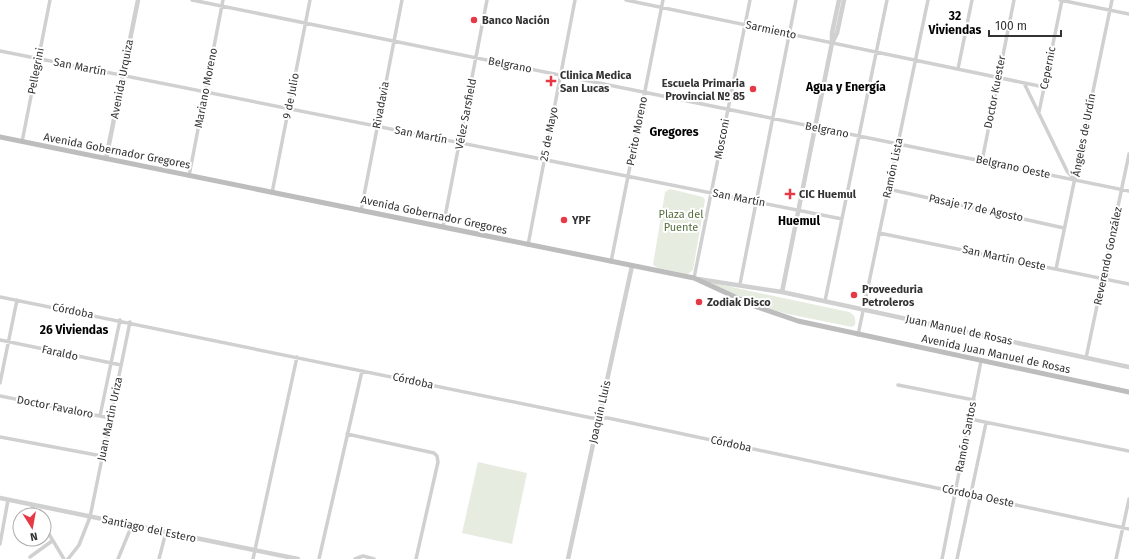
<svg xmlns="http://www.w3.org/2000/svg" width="1129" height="559" font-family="'Fira Sans',sans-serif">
	<rect width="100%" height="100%" fill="#fff"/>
	<path fill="#e6ecdf" d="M670,189L703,197L705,200L693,270L688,274L658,268L653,265L665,192Z
		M713,283L849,312C855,315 856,319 855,325L852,327L788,314L766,308L714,285Z
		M478,462L527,473L512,544L462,533Z"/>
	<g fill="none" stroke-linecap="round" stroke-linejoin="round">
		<path stroke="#d0d0d0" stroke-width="3.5" d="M192,0L1129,191
			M626,0L1044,87
			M1060,0L1129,14
			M0,51L842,219
			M958,69L972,0
			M1024,83L1067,171L1075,180
			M1039,112L1062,0
			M22,142L50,0
			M982,161L1014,0
			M189,176L223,0
			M888,189L1064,228
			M272,193L310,0
			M361,211L402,0
			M443,227L487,0
			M879,233L1129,284
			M528,245L575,0
			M611,262L663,0
			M1056,269L1112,0
			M694,278L750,0
			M740,284L796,0
			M0,297L592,418H608L1129,529
			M825,301L887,0
			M858,335L928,0
			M0,340L121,365
			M1086,358L1129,154
			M0,383L17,300
			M898,385L974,400
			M0,396L110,418
			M100,416L120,320
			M970,419L1129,451
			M347,434L434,453L437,456L438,462L416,559
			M0,437L102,456
			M31,504L37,515
			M44,526L64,559
			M0,544L8,500
			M30,557L52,541
			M68,559L79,545L90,517L130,322
			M118,559L132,525
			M159,559L166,532
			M253,559L297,357
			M319,559L362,371
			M355,559L363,556L374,559
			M942,559L981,361
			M957,559L986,423
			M1116,559L1129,499"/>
		<path stroke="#d0d0d0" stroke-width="4.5" d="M833,41L837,33L844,0
			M106,159L138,0
			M698,279L782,292L1129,367
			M782,292L832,43V33L839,0
			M0,498L298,559
			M568,559L632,266"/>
		<path stroke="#bdbdbd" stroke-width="5" d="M0,137L694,278L757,307L798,321L1129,392"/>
	</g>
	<g fill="#e63946" stroke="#fff" stroke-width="1.5">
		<circle cx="474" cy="20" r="4"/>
		<path d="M549 75h4v4h4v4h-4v4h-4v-4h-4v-4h4z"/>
		<circle cx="753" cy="89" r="4"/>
		<path d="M788 188h4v4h4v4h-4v4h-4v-4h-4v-4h4z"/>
		<circle cx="564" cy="220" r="4"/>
		<circle cx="854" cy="295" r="4"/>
		<circle cx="699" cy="302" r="4"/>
	</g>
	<g text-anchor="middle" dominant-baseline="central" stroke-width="4" stroke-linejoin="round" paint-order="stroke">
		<g font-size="11" font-weight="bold" fill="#333" stroke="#fff" text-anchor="start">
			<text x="482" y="20">Banco Nación</text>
			<text x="560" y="75">Clinica Medica<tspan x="560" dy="13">San Lucas</tspan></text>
			<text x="745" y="83" text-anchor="end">Escuela Primaria<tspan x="745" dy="13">Provincial Nº 85</tspan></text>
			<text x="799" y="194">CIC Huemul</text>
			<text x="572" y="220">YPF</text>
			<text x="862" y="289">Proveeduria<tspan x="862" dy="13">Petroleros</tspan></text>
			<text x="707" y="302">Zodiak Disco</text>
		</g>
		<g font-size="11" fill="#333" stroke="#fff">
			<text transform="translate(771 30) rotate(12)">Sarmiento</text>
			<text transform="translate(510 65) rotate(11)">Belgrano</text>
			<text transform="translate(80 67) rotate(11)">San Martín</text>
			<text transform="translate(1048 68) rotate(-79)">Cepernic</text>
			<text transform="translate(36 71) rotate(-79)">Pellegrini</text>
			<text transform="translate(122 79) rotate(-79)">Avenida Urquiza</text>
			<text transform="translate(206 88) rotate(-79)">Mariano Moreno</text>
			<text transform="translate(995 92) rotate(-79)">Doctor Kuester</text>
			<text transform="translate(291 96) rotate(-79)">9 de Julio</text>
			<text transform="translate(381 105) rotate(-79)">Rivadavia</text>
			<text transform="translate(466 114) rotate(-79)">Vélez Sarsfield</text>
			<text transform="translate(827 130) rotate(11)">Belgrano</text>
			<text transform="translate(637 131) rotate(-79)">Perito Moreno</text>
			<text transform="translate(549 134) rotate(-79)">25 de Mayo</text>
			<text transform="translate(421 135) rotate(11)">San Martín</text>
			<text transform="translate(1084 135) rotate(-79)">Ángeles de Urdín</text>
			<text transform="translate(722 139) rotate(-79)">Mosconi</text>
			<text transform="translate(117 151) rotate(11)">Avenida Gobernador Gregores</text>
			<text transform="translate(1013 167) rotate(12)">Belgrano Oeste</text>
			<text transform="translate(893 168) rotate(-78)">Ramón Lista</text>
			<text transform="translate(739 198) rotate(11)">San Martín</text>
			<text transform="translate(976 208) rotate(12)">Pasaje 17 de Agosto</text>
			<text transform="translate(434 215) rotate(12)">Avenida Gobernador Gregores</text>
			<text transform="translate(1108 256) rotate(-78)">Reverendo González</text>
			<text transform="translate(1004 258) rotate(12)">San Martín Oeste</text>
			<text transform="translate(73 311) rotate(11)">Córdoba</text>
			<text transform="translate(959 330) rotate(12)">Juan Manuel de Rosas</text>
			<text transform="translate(60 353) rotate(12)">Faraldo</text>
			<text transform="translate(996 354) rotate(12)">Avenida Juan Manuel de Rosas</text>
			<text transform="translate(413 381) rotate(12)">Córdoba</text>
			<text transform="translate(55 407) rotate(11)">Doctor Favaloro</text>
			<text transform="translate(600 412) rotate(-77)">Joaquín Lluis</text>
			<text transform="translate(110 419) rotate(-78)">Juan Martin Uriza</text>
			<text transform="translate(966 437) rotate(-79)">Ramón Santos</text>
			<text transform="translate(731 444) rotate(12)">Córdoba</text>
			<text transform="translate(978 496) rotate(12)">Córdoba Oeste</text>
			<text transform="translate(149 529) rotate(12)">Santiago del Estero</text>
		</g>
		<g font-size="11" fill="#56703f" stroke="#fff">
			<text x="681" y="214">Plaza del<tspan x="681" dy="13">Puente</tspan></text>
		</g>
		<g font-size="12" font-weight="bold" fill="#000" stroke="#fff">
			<text x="955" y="16">32<tspan x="955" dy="14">Viviendas</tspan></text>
			<text x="846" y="87">Agua y Energía</text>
			<text x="674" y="132">Gregores</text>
			<text x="799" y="221">Huemul</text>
			<text x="74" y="330">26 Viviendas</text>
		</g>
	</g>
	<g transform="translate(32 527) rotate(169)"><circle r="19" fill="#ffffff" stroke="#adadad"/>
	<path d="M0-3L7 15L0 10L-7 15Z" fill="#e63946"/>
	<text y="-6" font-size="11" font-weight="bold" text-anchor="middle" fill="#333333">N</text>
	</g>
	<path d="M989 30v6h72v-6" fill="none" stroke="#333333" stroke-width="2"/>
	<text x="995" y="30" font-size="12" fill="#333333" stroke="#ffffff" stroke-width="3" paint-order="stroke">100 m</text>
</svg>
